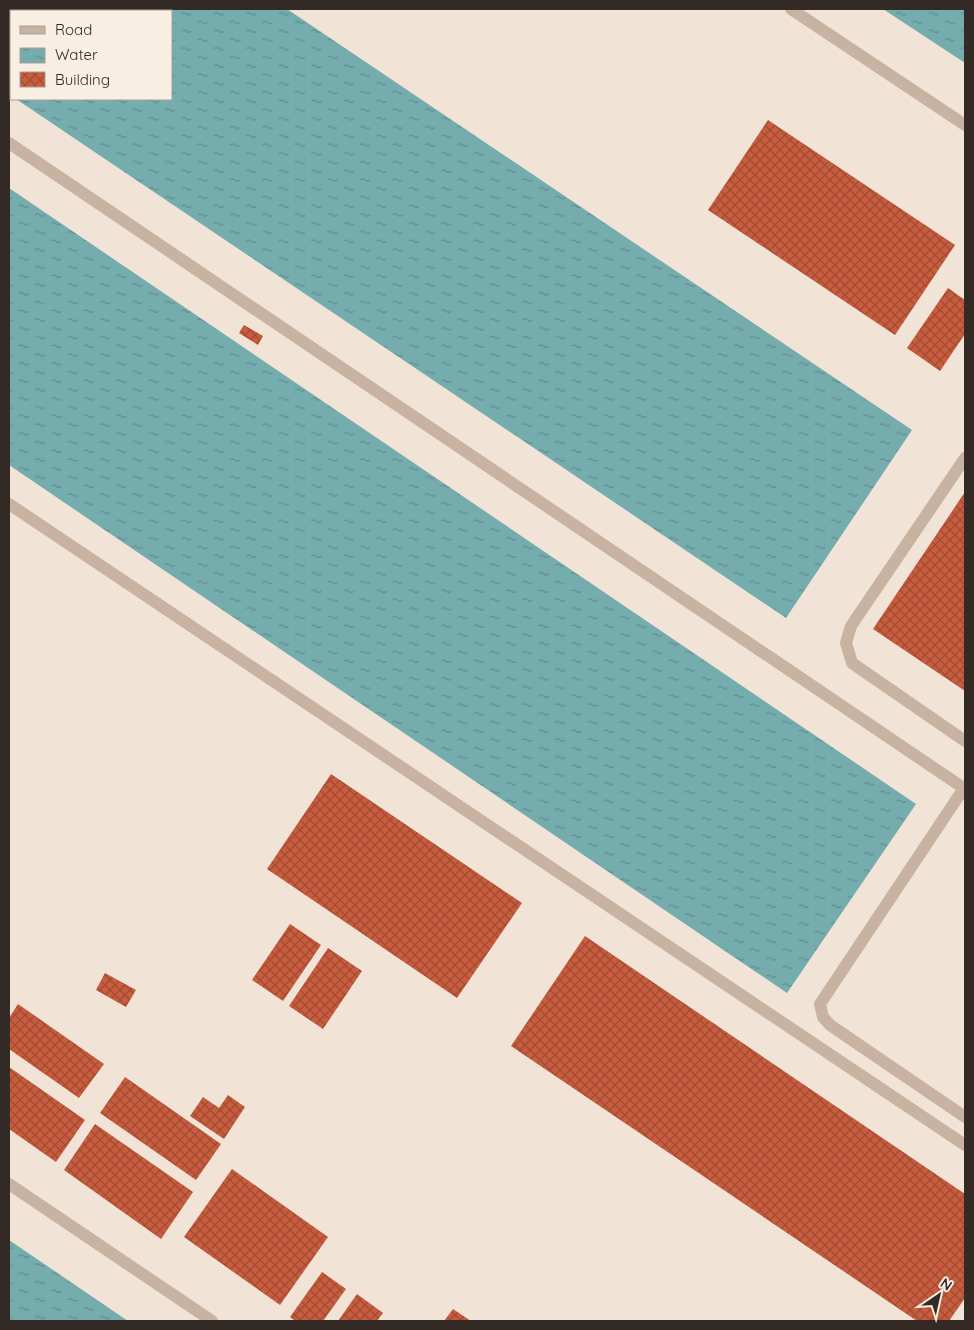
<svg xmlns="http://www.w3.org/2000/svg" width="974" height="1330" font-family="Quicksand,sans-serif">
	<defs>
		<pattern id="water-ripples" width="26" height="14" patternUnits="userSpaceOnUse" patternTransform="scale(1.25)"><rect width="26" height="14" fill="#75acae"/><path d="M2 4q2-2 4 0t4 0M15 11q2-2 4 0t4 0" fill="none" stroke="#618c8d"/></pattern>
		<pattern id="building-cross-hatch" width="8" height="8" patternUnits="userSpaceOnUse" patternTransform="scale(1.25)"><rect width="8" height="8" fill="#c75c3e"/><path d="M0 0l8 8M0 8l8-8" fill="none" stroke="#a24c34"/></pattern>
	</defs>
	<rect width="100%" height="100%" fill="#f1e4d6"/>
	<path fill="url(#water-ripples)" d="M9,9H287L912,430L786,618L16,99H171V11H11V96L9,94Z
		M883,9H965V63Z
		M9,188L916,804L787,993L9,465Z
		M9,1240L128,1321H9Z"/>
	<path fill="url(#building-cross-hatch)" d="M768,120L955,245L895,335L708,210Z
		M948,288L965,300V334L940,371L907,348Z
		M244,325L263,336L258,345L239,333Z
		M965,492V691L873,629Z
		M331,774L522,903L457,998L267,869Z
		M290,924L321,945L283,1001L252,980Z
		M585,936L965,1194V1298L949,1321H917L511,1046Z
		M328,948L362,971L323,1029L289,1006Z
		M105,973L136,990L126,1007L96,990Z
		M18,1004L104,1064L79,1098L9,1049V1018Z
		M9,1067L85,1120L56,1162L9,1129Z
		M125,1077L221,1144L196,1180L100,1113Z
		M228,1095L245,1107L224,1139L190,1116L203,1097L219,1108Z
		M95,1124L193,1192L161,1239L64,1170Z
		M232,1169L328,1237L280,1305L184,1237Z
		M322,1272L346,1289L323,1321H295L290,1317Z
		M357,1294L383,1313L377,1321H338Z
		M453,1309L471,1321H444Z"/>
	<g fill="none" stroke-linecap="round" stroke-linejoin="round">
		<path stroke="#c8b3a3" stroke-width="12" d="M791,9L965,125
			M9,143L965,789
			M965,458L851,626L846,643L852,663L965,741
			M9,504L965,1145
			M964,788L820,1004L823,1017L830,1025L965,1117
			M9,1184L212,1321"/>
	</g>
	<rect width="974" height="1330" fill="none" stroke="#332925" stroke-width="20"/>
	<rect x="10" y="10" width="162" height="90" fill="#f9eee2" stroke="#aa9f96"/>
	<rect x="20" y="26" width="25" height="8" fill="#c8b3a3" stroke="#aa9f96"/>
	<text x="55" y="35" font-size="15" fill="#332925">Road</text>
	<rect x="20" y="48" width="25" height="15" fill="url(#water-ripples)" stroke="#aa9f96"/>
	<text x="55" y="60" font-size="15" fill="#332925">Water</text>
	<rect x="20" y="72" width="25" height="15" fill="url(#building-cross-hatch)" stroke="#aa9f96"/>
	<text x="55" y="85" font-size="15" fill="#332925">Building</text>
	<g transform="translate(939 1295) rotate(34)" stroke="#f9eee2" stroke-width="4" paint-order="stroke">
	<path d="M0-4L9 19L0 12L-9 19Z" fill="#332925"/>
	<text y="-8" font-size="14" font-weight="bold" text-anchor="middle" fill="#332925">N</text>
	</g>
</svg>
